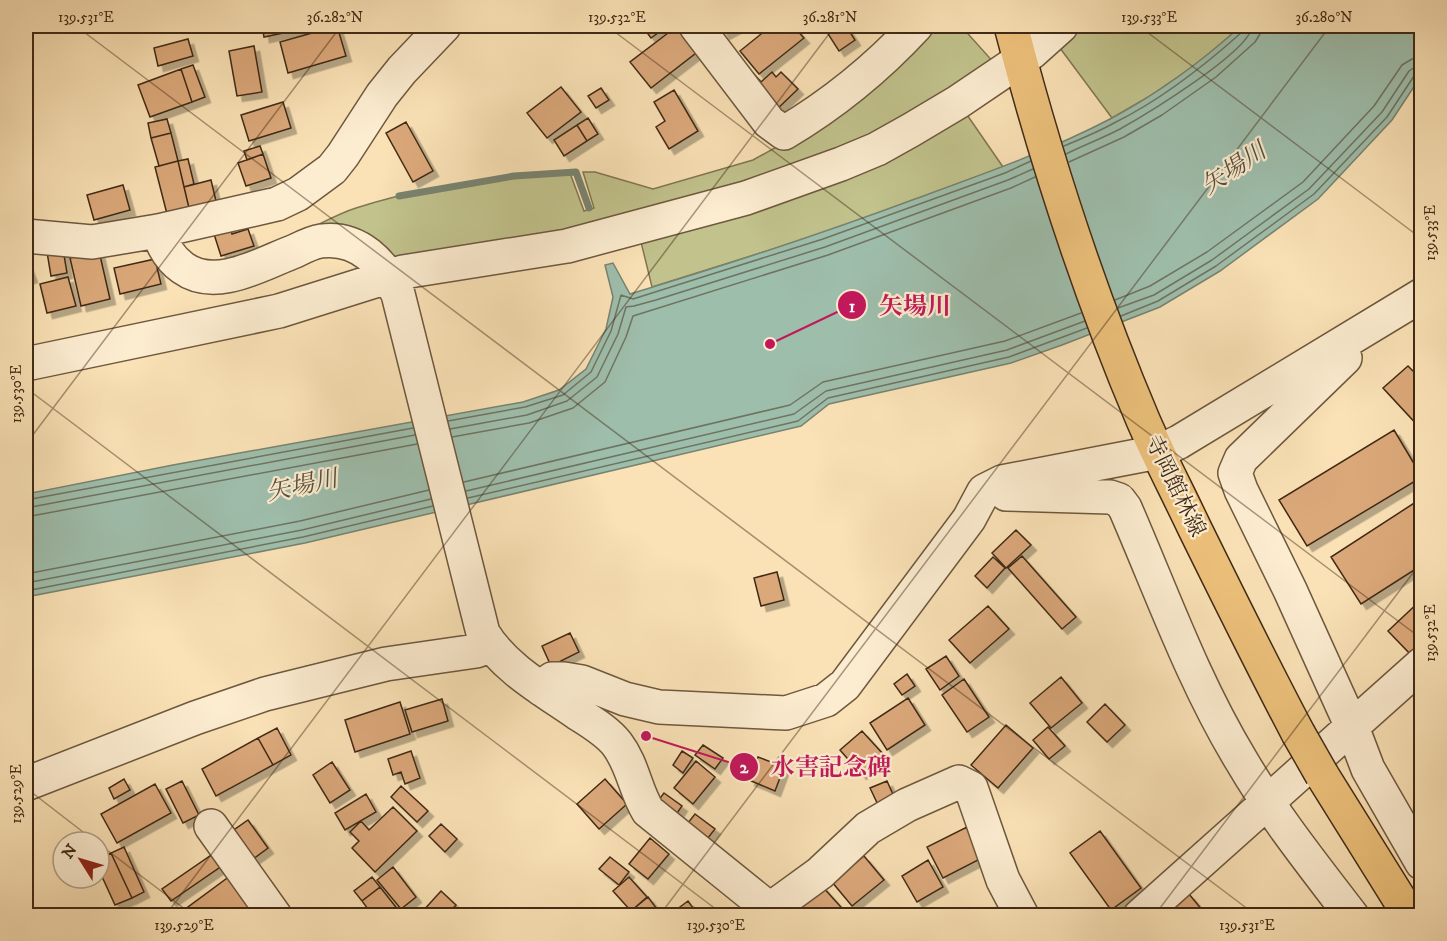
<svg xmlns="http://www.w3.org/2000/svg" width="1447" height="941" font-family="'IM FELL DW Pica','Noto Serif JP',serif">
	<defs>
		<filter id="shadow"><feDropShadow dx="5.5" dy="5.5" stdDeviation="0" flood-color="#0004"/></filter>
	</defs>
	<rect width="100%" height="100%" fill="#fae2b6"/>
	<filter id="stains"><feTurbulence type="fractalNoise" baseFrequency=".00333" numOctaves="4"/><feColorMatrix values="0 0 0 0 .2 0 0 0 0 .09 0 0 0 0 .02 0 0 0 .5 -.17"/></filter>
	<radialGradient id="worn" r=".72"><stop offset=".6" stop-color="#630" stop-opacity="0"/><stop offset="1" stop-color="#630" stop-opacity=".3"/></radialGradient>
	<path fill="#c1c28c" stroke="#807651" stroke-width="1.5" d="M925,26H961L996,65L949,98L745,193L397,265L309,229C324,222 340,213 356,208C424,186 499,176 570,173L584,211L594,208L583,172H595L653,189L753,160L782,144Z
		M1069,26H1241L1204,59L1150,96L1112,118L1054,40Z
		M963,109L1003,167L821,234L652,287L641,242Z"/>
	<path fill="#9ebeac" stroke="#788370" stroke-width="1.5" d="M1241,26H1421V76L1392,120L1318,199L1220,271L1160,307L1062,345L1011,363L829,404L801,426L305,543L26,597V494L173,465L523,402L559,390L586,369L606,329L613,297L605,265L613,263L630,294C726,265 821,234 915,199C981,175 1049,151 1112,118C1159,93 1202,61 1241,26Z"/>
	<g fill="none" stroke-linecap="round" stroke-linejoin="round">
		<path stroke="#6f7461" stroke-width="1.5" d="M1064,146C1081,139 1098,132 1114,123C1161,100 1203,67 1242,32L1244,26
			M1066,154C1084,145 1103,138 1120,129C1145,115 1251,51 1252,26
			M1069,162L1124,137L1162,115L1216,77L1255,42L1260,34L1261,26
			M1115,300L1150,286L1207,252L1303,182L1374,106L1402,65L1412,59L1422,57
			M1118,308L1154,295L1212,260L1309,189L1382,112L1409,71L1415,67L1422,66
			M1121,316L1158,301L1216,266L1314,194L1387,117L1414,76L1422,74
			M448,421L525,407L563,395L591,372L611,331L621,295L633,299L823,239L1005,173L1031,161
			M450,429L527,415L567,401L597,377L618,334L626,307L634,306L656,300L825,247L1008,180L1033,169
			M452,437L529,423L573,408L605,382L626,337L633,316L828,255L1011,188L1035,177
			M464,482L790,405L823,382L1005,341L1081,313
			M466,491L794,414L826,391L1007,350L1085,321
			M468,498L798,421L828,398L1009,357L1087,328
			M26,500L413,428
			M26,508L415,435
			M26,517L417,444
			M26,574L300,521L429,490
			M26,583L302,530L431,499
			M26,591L303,537L433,506"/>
		<path stroke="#788370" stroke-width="7" d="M399,196L514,176L576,172L589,208"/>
	</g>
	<path fill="#dba87a" stroke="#402a16" stroke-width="1.5" filter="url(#shadow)" d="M262,26H292L293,31L264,37Z
		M292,26H314L293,31Z
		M337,26L346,56L288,73L280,42Z
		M642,26H666V27L651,38Z
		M720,26H739L724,34Z
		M771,26H793L804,38L759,74L740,51Z
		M823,26H846L855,40L839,51Z
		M676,27L696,53L651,88L630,62Z
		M188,39L193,56L158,66L154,48Z
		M254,46L262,92L237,96L229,51Z
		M193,65L205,97L192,102L181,69Z
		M181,69L192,102L150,117L138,85Z
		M772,72L776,77L781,72L798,89L773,113L753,73L761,82Z
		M561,87L581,112L547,138L527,113Z
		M601,88L609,100L596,108L588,96Z
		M674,90L698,131L669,149L656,127L665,121L654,102Z
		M283,102L291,128L249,141L241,115Z
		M588,118L598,134L587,141L577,125Z
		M167,119L171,133L151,138L148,123Z
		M406,122L433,171L413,182L386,133Z
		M577,125L587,141L564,156L554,140Z
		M171,133L178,161L159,166L151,138Z
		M260,146L263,154L247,160L244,151Z
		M263,154L271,178L246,186L238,163Z
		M188,159L194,184L184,187L178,161Z
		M178,161L189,208L167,214L155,167Z
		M211,180L216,201L189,208L184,187Z
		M123,185L130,210L94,220L87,195Z
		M229,225L232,234L248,229L254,246L221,256L213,231Z
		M62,243L67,273L51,276L46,246Z
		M99,251L110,299L81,306L70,258Z
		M155,259L161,284L120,294L114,268Z
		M26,261L32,277L26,279Z
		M68,277L76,306L47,313L40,284Z
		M1408,366L1422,380V430L1383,388Z
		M1394,430L1422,477L1307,546L1279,500Z
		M1422,498V565L1361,604L1331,557Z
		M1016,530L1031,545L1006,568L992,553Z
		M1022,556L1076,617L1062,629L1008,568Z
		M993,557L1005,568L987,588L975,576Z
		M777,572L784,600L761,606L754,578Z
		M1422,599V652L1415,659L1388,631Z
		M988,606L1009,629L970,663L949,640Z
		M570,633L579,652L551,666L542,646Z
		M946,656L959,676L940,690L926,669Z
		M907,674L915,686L902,695L894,684Z
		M1061,677L1082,703L1051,728L1030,703Z
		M964,679L989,717L967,732L942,695Z
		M908,698L925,725L887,750L870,723Z
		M442,699L448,721L412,732L405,710Z
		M400,702L410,734L355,752L345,720Z
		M1105,704L1125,725L1107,742L1087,722Z
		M1006,725L1033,748L998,788L971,765Z
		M1048,727L1065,746L1049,759L1033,740Z
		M277,728L291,755L273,765L258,738Z
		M862,731L883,754L861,774L840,750Z
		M258,738L273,765L216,796L202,769Z
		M703,745L723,758L715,769L695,755Z
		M411,751L420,778L405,784L401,772L393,775L388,759Z
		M682,751L693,758L683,773L673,765Z
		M758,757L784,767L775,791L749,780Z
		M696,761L715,777L693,804L674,788Z
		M332,762L350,790L330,803L313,775Z
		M124,779L130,790L114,799L109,788Z
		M605,779L627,804L599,829L577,804Z
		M182,781L199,815L183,823L166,789Z
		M887,781L896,801L880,809L870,788Z
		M155,784L171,813L117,843L101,814Z
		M401,786L428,811L417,822L391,797Z
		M664,793L682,806L673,819L654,806Z
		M366,794L376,812L345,830L335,813Z
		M393,807L417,831L375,872L352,848L359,841L350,832L361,821L369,830Z
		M695,814L715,829L704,843L684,828Z
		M248,820L268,848L249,862L228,834Z
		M441,824L457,839L445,852L429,836Z
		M967,827L982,858L943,878L927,847Z
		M1100,831L1141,888L1111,910L1070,853Z
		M650,838L669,854L648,879L629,864Z
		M124,847L144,892L132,898L111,853Z
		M220,849L229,861L171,901L162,889Z
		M111,853L132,898L115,905L99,870V858Z
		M864,856L884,880L852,906L832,882Z
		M610,857L629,872L619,885L599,869Z
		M928,860L943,887L917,902L902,876Z
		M393,867L416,897L401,909L377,880Z
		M234,873L265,916H189L184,910Z
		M372,877L380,887L362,901L354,891Z
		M629,877L647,897L631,911L613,891Z
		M821,885L849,916H796L792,912Z
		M380,887L403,916H373L362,901Z
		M441,891L456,905L446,916H426L422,912Z
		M1189,894L1207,916H1162Z
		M648,897L662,916H634L631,911Z
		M688,901L699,916H668Z
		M1002,906L1008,916H986Z"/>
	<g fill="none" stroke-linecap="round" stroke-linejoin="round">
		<g stroke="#6e583e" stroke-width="36">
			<path id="minor" d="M696,26L769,122L784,133C833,104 878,67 916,26
				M158,231C163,247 170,259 183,268C216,292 263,263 295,251C303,247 313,242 321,241C359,236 384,264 398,294L483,633C504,668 544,690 577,713C591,722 607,731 617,744C633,765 635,790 648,811L778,916
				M26,236L92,242L158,231L277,204L298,194L332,169L343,155L382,95L402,70L444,26
				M1345,358L1241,459L1235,473L1241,490L1290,590L1352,727L1368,769L1422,863
				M26,364L279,311L403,272L567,246L746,198L841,164L877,149L911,130L958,102L1032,52L1061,26
				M1006,494L1110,497L1119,500L1125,508C1162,593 1193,681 1241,760C1273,815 1313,865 1352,916
				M541,689L552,679H564L582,682L625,699L659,707L786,713L826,700L845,685L969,519L984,491L1002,482L1158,452L1179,442L1422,295
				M26,784L195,718L265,694L386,664L476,651L490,646
				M211,826L275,916
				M761,916L820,873L868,828L907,805L959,782L971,788L1003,880L1022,916
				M1140,916L1422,664"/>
		</g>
		<g stroke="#402a16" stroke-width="36">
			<path id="major" d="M1011,26C1046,160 1089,293 1143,420C1159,457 1177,491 1194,527C1228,596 1262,665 1298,733
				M1322,775L1410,916"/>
		</g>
		<use href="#minor" stroke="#fcecd0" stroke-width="33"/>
		<use href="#major" stroke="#edc17b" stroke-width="33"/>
		<g stroke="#402a16" stroke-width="36" stroke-linecap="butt">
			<path id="major-bridge" d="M1298,733L1322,775"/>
		</g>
		<use href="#major-bridge" stroke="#edc17b" stroke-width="33"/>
	</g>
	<path fill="none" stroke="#402a16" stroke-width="1.5" stroke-opacity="0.45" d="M76,26L1257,916M607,26L1422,639M1139,26L1422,239M26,388L725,916M26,444L341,26M26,788L96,842M99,844L194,916M165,916L835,26M659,916L1330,26M1154,916L1422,561"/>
	<g text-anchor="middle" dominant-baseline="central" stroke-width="4.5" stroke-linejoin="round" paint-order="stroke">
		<g font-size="22" fill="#402a16" stroke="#fcecd0">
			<text transform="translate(1175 486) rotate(64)">寺岡館林線</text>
		</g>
		<g font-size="24" font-style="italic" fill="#584f3c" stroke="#fcecd0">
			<text transform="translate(1234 169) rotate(-34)">矢場川</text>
			<text transform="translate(302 486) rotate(-12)">矢場川</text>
		</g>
	</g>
	<path fill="none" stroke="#c2185b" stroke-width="2" d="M770 344L852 305M646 736L744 767"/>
	<g fill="#c2185b" stroke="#fcecd0" stroke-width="2">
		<circle cx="770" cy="344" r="6"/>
		<circle cx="646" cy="736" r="6"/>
		<circle cx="852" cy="305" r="15"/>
		<circle cx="744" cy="767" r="15"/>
	</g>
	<g font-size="18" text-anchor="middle" font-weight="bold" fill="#fff">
		<text x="852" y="312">1</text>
		<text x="744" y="773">2</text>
	</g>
	<g font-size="24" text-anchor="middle" font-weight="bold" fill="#c2185b" stroke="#fcecd0" stroke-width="4.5" stroke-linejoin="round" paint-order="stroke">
		<text x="915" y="314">矢場川</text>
		<text x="831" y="775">水害記念碑</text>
	</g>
	<rect width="1447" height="941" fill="none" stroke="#fae2b6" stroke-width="66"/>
	<g transform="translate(81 860) rotate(307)"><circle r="28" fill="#fcecd0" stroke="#b19e86" stroke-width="1.5"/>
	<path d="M0-4.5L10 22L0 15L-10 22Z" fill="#8f2418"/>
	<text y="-9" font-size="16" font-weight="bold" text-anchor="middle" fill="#402a16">N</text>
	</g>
	<rect x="33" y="33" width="1381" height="875" fill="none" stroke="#402a16" stroke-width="2"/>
	<g font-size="15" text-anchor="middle" fill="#402a16">
		<text x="86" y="22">139.531°E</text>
		<text x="335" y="22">36.282°N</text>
		<text x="617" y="22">139.532°E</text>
		<text x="830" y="22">36.281°N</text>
		<text x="1149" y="22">139.533°E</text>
		<text x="1324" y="22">36.280°N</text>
		<text transform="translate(1430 233) rotate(-90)" y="5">139.533°E</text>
		<text transform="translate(16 394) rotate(-90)" y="5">139.530°E</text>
		<text transform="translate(1430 633) rotate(-90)" y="5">139.532°E</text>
		<text transform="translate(16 794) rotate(-90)" y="5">139.529°E</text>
		<text x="184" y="930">139.529°E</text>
		<text x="716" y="930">139.530°E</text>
		<text x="1247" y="930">139.531°E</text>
	</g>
	<rect width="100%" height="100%" filter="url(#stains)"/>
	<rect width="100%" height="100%" fill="url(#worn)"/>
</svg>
